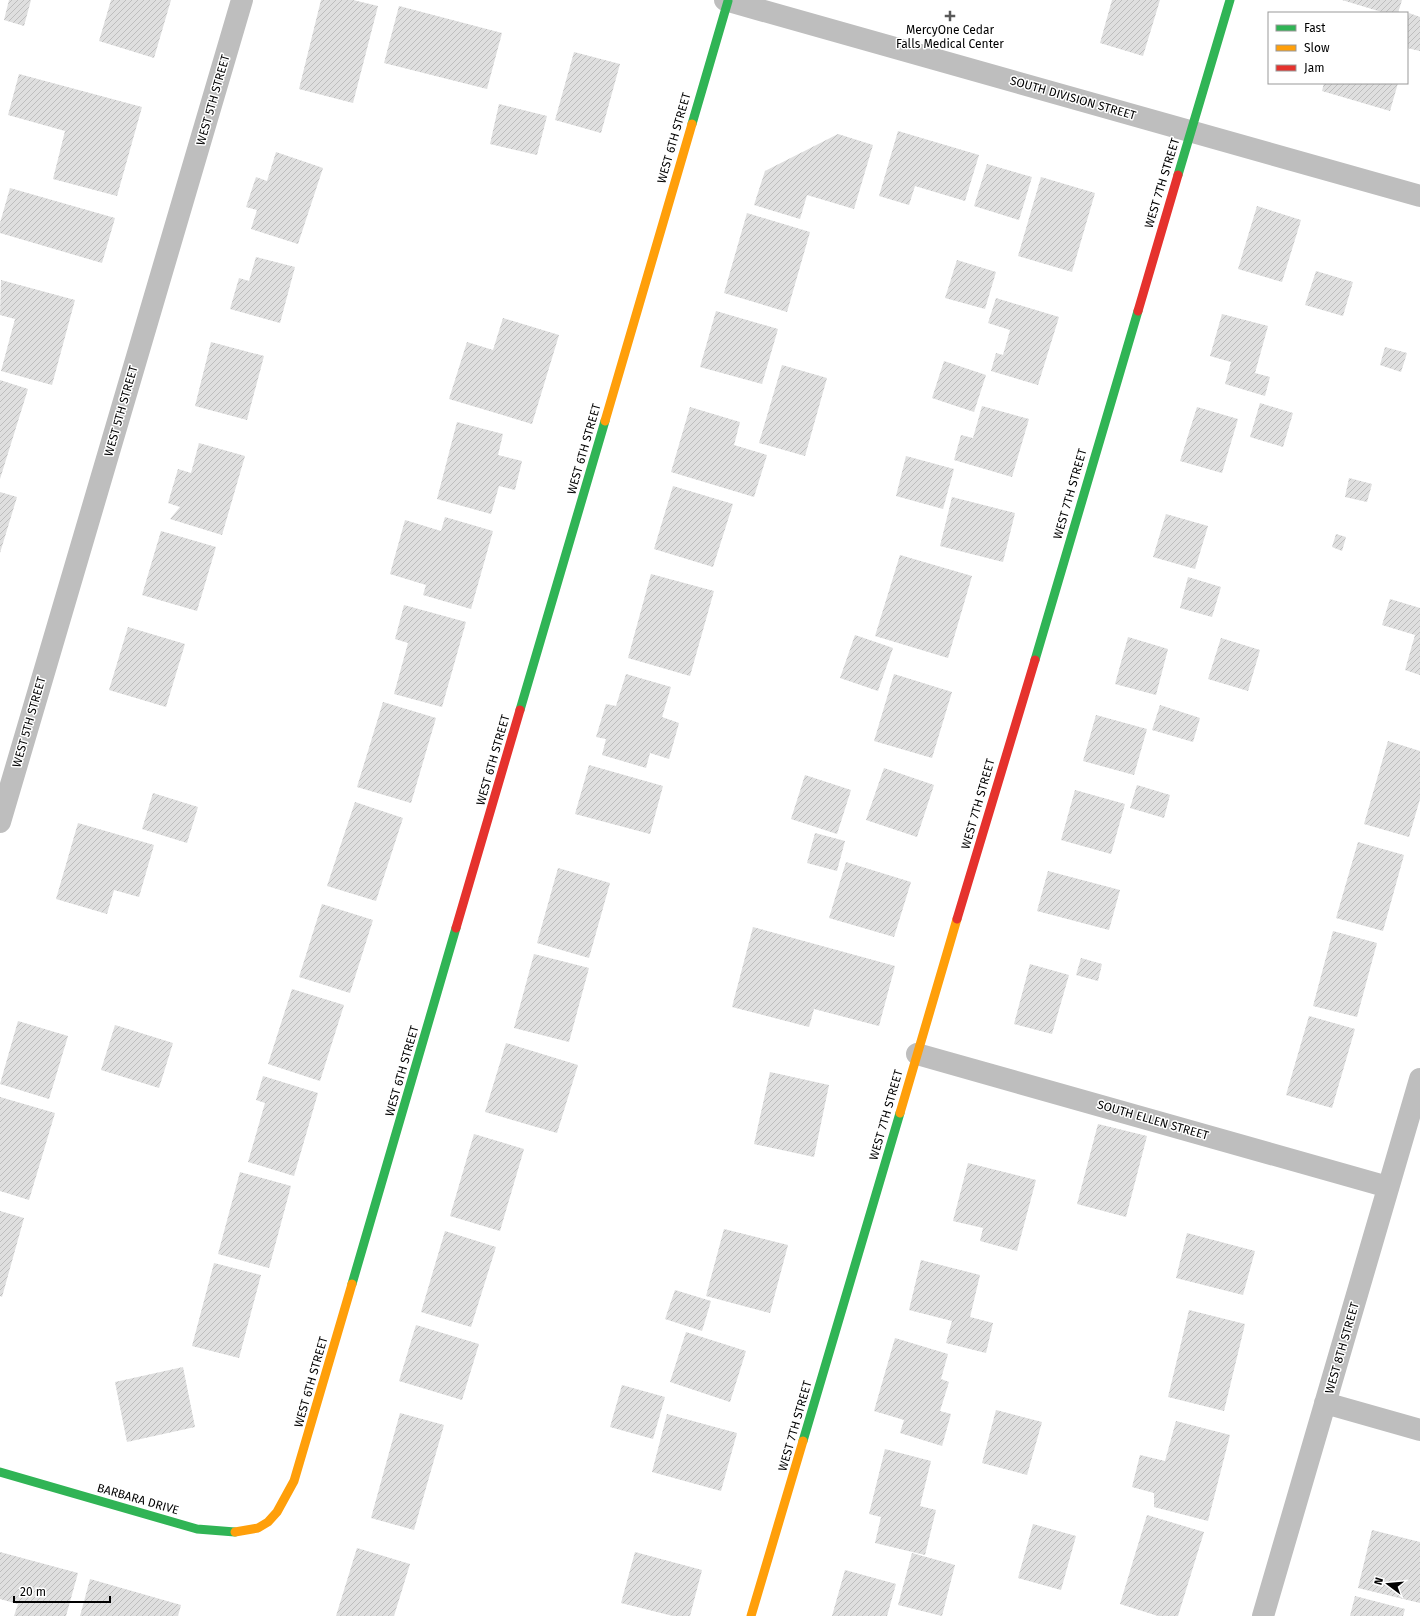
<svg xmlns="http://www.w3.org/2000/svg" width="1420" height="1616" font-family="'Fira Sans',sans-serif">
	<defs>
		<pattern id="building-hatch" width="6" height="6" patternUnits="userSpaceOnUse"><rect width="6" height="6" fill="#dfdfdf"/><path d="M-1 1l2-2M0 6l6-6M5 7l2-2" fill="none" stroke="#bebebe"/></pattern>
	</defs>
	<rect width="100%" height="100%" fill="#fff"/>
	<path fill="url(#building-hatch)" d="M9,0H31L24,26L4,20Z
		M111,0H171L154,58L99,41Z
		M321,0H353L378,6L353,103L299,89Z
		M1112,0H1160L1143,56L1100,43Z
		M1342,0H1402L1398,13H1385Z
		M399,6L502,33L487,89L384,63Z
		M1409,13L1420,17V51L1407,48V20Z
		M574,52L620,64L601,133L555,120Z
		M19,74L142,107L117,196L53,179L65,131L8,115Z
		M1324,83H1398L1390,111L1322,91Z
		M499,104L547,116L537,155L490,144Z
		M898,131L979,155L965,201L915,186L909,205L879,196Z
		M838,134L873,145L854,209L807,195L800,219L754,205L765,171Z
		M276,152L323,168L298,244L251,229L257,210L246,207L256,177L267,181Z
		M987,164L1032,177L1019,220L974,206Z
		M1041,177L1095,193L1072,272L1018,256Z
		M10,188L115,218L102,263L0,233V223Z
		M1257,206L1301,220L1282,282L1238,269Z
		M747,213L810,232L787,312L724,293Z
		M256,257L295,267L280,323L230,309L239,278L249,281Z
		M957,260L996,272L985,309L945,298Z
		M1316,271L1353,282L1343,316L1305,305Z
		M1,280L75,300L52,385L1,371L15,319L0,315Z
		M996,298L1059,317L1038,385L991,371L996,353L1003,355L1010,330L988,323Z
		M716,311L778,329L762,384L700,367Z
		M1222,314L1268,326L1255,373L1270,377L1265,396L1225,384L1231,362L1210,356Z
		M503,318L559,335L532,424L449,399L467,342L493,350Z
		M211,342L264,356L247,420L195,406Z
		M1385,347L1407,353L1401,372L1380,365Z
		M944,361L986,375L974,412L932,398Z
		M782,365L827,378L805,456L759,443Z
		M0,380L28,389L0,479Z
		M1260,403L1293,413L1283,447L1250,437Z
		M982,406L1029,419L1012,477L954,460L961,435L973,438Z
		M690,407L740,422L734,445L767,455L754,497L671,472Z
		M1197,407L1238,419L1222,473L1180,461Z
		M457,422L503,434L498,455L522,461L515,490L499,486L491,514L437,499Z
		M199,443L245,456L222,535L170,519L180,507L168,503L178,469L191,473Z
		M906,456L954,469L943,509L896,496Z
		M1349,478L1372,484L1367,502L1345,497Z
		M673,486L733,504L713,567L654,549Z
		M0,492L17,497L0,553Z
		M952,497L1015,513L1003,562L940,546Z
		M1166,514L1208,526L1195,569L1153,557Z
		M445,517L493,531L471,609L423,595L426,585L390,574L405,520L441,531Z
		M161,531L216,547L197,611L142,595Z
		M1336,534L1346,537L1342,551L1332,547Z
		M900,555L972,576L948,658L875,636Z
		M651,574L714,591L690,676L628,658Z
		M1188,577L1221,587L1212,617L1180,608Z
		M1390,599L1420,608V675L1405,670L1415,635L1382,625Z
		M404,605L466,622L442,707L394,694L408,643L395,639Z
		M128,627L185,644L166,707L109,690Z
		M855,635L893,648L878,691L840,678Z
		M1128,637L1168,649L1156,695L1115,684Z
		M1221,638L1260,650L1248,691L1208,679Z
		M626,674L671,687L662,717L679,723L669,759L650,753L646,768L602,755L606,739L596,737L606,704L616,706Z
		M894,674L952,692L932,758L874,741Z
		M383,702L436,718L411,803L357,787Z
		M1160,705L1200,718L1193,742L1152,730Z
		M1096,715L1147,729L1134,775L1083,761Z
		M1388,741L1420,751V799L1409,837L1364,824Z
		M589,765L663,786L650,834L575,814Z
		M884,768L934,785L917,837L866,820Z
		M805,775L851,790L837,834L791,819Z
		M1137,785L1170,795L1164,818L1130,808Z
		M1075,790L1125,804L1111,854L1061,840Z
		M153,793L198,807L187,843L142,829Z
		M355,802L403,818L376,901L327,886Z
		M78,823L154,845L139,897L114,890L107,914L56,899Z
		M815,833L845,841L837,871L807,863Z
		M1358,842L1404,855L1383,931L1336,918Z
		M846,862L911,882L894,937L829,918Z
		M558,868L610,883L589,958L537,943Z
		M1048,871L1120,890L1109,930L1037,911Z
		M322,904L373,920L350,993L299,977Z
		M753,927L895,966L879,1026L814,1009L809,1027L732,1007Z
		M1333,931L1377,943L1357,1017L1313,1006Z
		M534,954L589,968L569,1042L514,1028Z
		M1081,958L1102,964L1098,981L1076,975Z
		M1030,964L1069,975L1052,1034L1014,1024Z
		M292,989L344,1005L320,1081L268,1064Z
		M1309,1016L1355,1029L1332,1108L1286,1095Z
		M18,1021L68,1036L49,1099L0,1084Z
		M115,1025L173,1043L159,1088L101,1070Z
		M506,1043L578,1065L557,1133L485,1112Z
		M770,1072L829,1085L814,1157L754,1144Z
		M263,1076L318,1093L294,1176L248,1162L265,1103L256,1100Z
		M0,1097L55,1113L29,1200L0,1191Z
		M1098,1124L1147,1136L1126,1217L1077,1204Z
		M474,1134L524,1149L500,1231L450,1216Z
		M968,1163L1036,1180L1017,1251L980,1241L983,1228L953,1221Z
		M240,1172L291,1186L269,1268L218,1254Z
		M0,1211L24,1218L2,1297L0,1296Z
		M724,1229L788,1245L770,1313L706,1296Z
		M445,1231L496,1247L471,1327L421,1312Z
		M1187,1233L1255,1251L1243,1295L1176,1278Z
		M921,1260L980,1275L970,1317L993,1323L986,1353L946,1343L952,1321L909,1310Z
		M214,1263L261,1275L239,1358L192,1346Z
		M675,1290L711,1301L702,1331L665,1319Z
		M1189,1310L1245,1324L1224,1411L1168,1397Z
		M416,1325L479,1344L462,1400L399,1381Z
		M686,1332L746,1351L730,1402L670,1382Z
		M895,1338L948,1354L941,1379L949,1382L940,1411L951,1414L942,1446L900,1433L904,1420L874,1411Z
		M183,1367L195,1427L127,1442L115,1382Z
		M622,1385L665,1397L653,1439L610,1427Z
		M996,1410L1042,1422L1027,1475L982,1463Z
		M400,1413L444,1425L414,1530L371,1518Z
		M667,1414L737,1433L721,1491L652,1472Z
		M1176,1421L1230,1435L1208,1521L1154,1507V1493L1132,1487L1140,1455L1165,1461Z
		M885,1449L931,1461L920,1506L936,1510L925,1555L875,1543L881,1517L869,1514Z
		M1147,1515L1204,1532L1178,1616H1158L1120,1604Z
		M1033,1524L1076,1536L1061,1590L1018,1578Z
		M1372,1530L1420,1542V1603L1358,1588Z
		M357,1548L410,1564L394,1616H336Z
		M0,1552L78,1573L66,1616H14L18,1604L0,1599Z
		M635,1552L702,1570L690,1616H673L621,1603Z
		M912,1553L955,1565L942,1616L898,1605Z
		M845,1570L896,1584L887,1616H832Z
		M90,1579L181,1605L178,1616H80Z
		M1355,1596L1405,1609L1403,1616H1350Z"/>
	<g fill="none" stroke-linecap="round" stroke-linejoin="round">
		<path stroke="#bebebe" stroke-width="22" d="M725,0L1420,196
			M0,822L242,0
			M917,1054L1388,1187
			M1325,1403L1420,1430
			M1263,1616L1420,1079"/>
		<path stroke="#30b455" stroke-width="9" d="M692,124L728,1
			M1178,175L1230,0
			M1035,660L1138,311
			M520,710L605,421
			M352,1284L456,928
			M803,1441L900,1113
			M0,1472L197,1529L235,1532"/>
		<path stroke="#ff9f0a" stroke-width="9" d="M605,421L692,124
			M900,1113L957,919
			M235,1532L258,1528L268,1522L277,1512L294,1481L352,1284
			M751,1616L803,1441"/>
		<path stroke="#e5322d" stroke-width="9" d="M1138,311L1178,175
			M957,919L1035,660
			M456,928L520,710"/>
	</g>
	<path fill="#595959" stroke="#fff" stroke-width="1.5" d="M948 10h4v4h4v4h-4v4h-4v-4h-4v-4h4z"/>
	<g text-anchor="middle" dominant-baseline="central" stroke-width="3" stroke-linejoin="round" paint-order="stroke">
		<g font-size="12" fill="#000" stroke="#fff">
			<text x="950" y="30">MercyOne Cedar<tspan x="950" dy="14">Falls Medical Center</tspan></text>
		</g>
		<g font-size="12" fill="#000" stroke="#fff">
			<text transform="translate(1073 98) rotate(16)">SOUTH DIVISION STREET</text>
			<text transform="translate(213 100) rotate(-74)">WEST 5TH STREET</text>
			<text transform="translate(674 138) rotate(-74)">WEST 6TH STREET</text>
			<text transform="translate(1162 183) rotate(-73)">WEST 7TH STREET</text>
			<text transform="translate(121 411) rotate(-74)">WEST 5TH STREET</text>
			<text transform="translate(584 449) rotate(-74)">WEST 6TH STREET</text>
			<text transform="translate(1070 494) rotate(-74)">WEST 7TH STREET</text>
			<text transform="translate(29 722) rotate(-74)">WEST 5TH STREET</text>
			<text transform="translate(493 760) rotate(-74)">WEST 6TH STREET</text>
			<text transform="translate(978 804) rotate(-74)">WEST 7TH STREET</text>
			<text transform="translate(402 1071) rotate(-74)">WEST 6TH STREET</text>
			<text transform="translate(886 1115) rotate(-74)">WEST 7TH STREET</text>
			<text transform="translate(1153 1120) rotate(16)">SOUTH ELLEN STREET</text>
			<text transform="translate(1342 1348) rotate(-74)">WEST 8TH STREET</text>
			<text transform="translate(311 1382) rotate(-74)">WEST 6TH STREET</text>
			<text transform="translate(795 1426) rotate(-74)">WEST 7TH STREET</text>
			<text transform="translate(138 1499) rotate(16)">BARBARA DRIVE</text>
		</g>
	</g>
	<rect x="1268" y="12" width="140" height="72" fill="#ffffff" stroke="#999999"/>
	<rect x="1276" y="25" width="20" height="6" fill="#30b455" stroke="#999999"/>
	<text x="1304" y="32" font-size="12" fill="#000000">Fast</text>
	<rect x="1276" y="45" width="20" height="6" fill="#ff9f0a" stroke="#999999"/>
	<text x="1304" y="52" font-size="12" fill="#000000">Slow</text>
	<rect x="1276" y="65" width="20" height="6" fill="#e5322d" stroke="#999999"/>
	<text x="1304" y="72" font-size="12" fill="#000000">Jam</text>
	<g transform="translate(1388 1584) rotate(286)" stroke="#ffffff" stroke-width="3" paint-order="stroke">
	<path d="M0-3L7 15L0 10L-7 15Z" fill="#000000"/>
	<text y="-6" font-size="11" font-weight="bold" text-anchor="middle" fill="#000000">N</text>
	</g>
	<path d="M14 1596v6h96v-6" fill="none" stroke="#000000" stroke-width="2"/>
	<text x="20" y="1596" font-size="12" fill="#000000" stroke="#ffffff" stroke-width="3" paint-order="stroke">20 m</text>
</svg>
